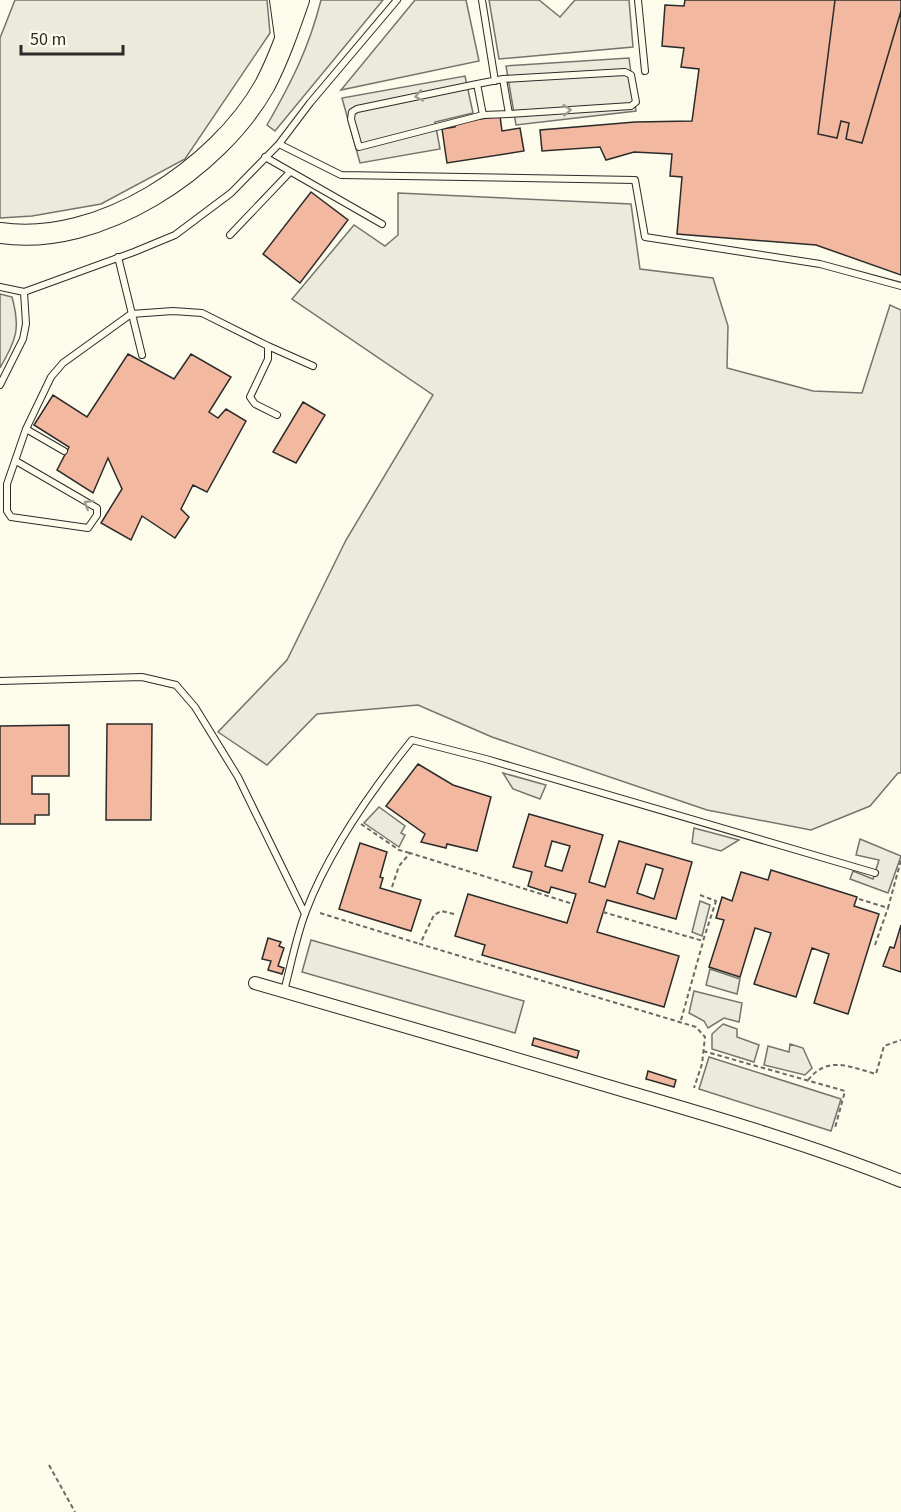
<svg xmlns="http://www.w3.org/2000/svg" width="901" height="1512" font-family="'Source Sans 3',sans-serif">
	<rect width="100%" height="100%" fill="#fdfbea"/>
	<path fill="#ecebdb" stroke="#74746e" stroke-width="1.5" d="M15,0H267L270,33L185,159L101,204L32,216L0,218V38Z
		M321,0H383L275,131L267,125C291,83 309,48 321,0Z
		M415,0H466L479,61L341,90Z
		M489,0H539L560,17L575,0H629L633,47L499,59Z
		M398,193L631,204L640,269L713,278L728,326L727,368L813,391L862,393L890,305L901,310V773H898L870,806L811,830L707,810L492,737L418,705L317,714L267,765L218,732L287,660L346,540L433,395L292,299L354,225L385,246L398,235Z
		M0,294L12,297C21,330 16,339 0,368Z
		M700,901L710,905L702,936L692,932Z
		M710,969L740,979L737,994L706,985Z
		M694,991L742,1003L739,1022L724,1018L708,1028L704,1021L689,1013Z
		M723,1024L737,1029V1037L759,1045L754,1062L712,1049V1034Z
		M790,1044L803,1048L812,1068L805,1075L764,1065L768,1046L789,1052Z"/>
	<path fill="#eceadb" stroke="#74746e" stroke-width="1.5" d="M629,58L636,111L516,125L506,66Z
		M465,76L473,113L435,122L440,149L360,163L342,98Z
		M503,773L546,785L540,799L513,789Z
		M379,807L405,826L401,833L405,835L399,847L364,823Z
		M694,828L739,840L721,851L692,843Z
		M860,839L901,856L888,893L850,879L853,871L873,879L879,860L856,855Z
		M311,940L524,1001L515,1033L302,972Z
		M709,1057L841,1099L831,1131L699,1089Z"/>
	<path fill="#f2b8a0" stroke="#2b2b2b" stroke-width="1.5" fill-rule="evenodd" d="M685,0H835L818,134L837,138L841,121L849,123L846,139L862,143L901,11V275L816,245L677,234L682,177L670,176L672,154L634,152L606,160L600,147L542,151L540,130L635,122L692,121L699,69L681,67L684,48L662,46L665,5L684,6Z
		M835,0H901V11L862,143L846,139L849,123L841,121L837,138L818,134Z
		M500,116L502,131L520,128L524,151L447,163L442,129L455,127L454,123Z
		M311,192L348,220L300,283L263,254Z
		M128,354L174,379L191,354L231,377L209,412L218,418L226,409L246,421L207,492L193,485L181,509L189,517L175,538L142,516L131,540L101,523L122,489L108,458L93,493L57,470L69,447L34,425L53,395L87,417Z
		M303,402L325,415L296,463L273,452Z
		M107,724H152L151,820H106Z
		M69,725V776H32V794H49V815H35V824H0V726Z
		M418,764L453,785L491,797L477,851L447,844L446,848L421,842L425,834L386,806Z
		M529,814L603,835L589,882L605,887L619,841L692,862L676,919L607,900L597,932L679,956L664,1007L482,955L485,945L455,936L468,894L567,923L576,894L551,887L549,893L528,886L532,872L513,867ZM552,841L570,846L562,871L545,866ZM646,864L663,869L654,899L637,893Z
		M360,843L387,852L380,877L383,878L380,888L421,900L411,931L339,909Z
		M771,870L857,897L854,906L879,914L848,1014L814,1003L829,954L812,948L796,997L754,984L771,933L755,928L740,977L709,967L724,920L716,918L722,897L732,901L741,872L768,880Z
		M901,925V972L883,966L890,947L894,948Z
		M268,938L281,942L279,946L284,948L278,966L284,968L282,974L268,970L271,961L262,959Z
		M534,1038L579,1051L577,1058L532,1045Z
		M648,1071L676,1080L674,1087L646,1079Z"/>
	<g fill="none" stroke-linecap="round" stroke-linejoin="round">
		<g stroke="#2b2b2b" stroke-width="8">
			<path id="lane" d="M482,0L495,81
				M638,0L645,71
				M503,79L509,114L483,115L477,84L503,79L625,72L631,75L636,102L631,106L509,114
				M477,84L357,109L352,112L351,119L359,147L483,115
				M279,144L341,175L635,180L645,237L820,264L901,286
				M265,157L382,224
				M230,235L290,172
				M118,257L142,355
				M0,287L24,292L134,252L175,235L231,193L279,144L310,103L397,0
				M268,346L313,366
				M0,385L23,339L26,324L24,292
				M26,429L64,451
				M16,461L97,508V515L88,528L11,517L7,511V484L26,429L51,377L63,363L131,314L173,311L202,313L268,346V359L250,397L255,404L277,415
				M0,681L142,677L176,685L195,707L238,777L305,914
				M284,991C291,965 296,937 306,911C329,850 371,791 412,740L486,759L875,873"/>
		</g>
		<g stroke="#2b2b2b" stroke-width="14">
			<path id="street" d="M255,983C378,1019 502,1054 625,1091C718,1118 811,1145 901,1181"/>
		</g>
		<g stroke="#2b2b2b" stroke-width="22">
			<path id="primary" d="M280,0L285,36
				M0,233C99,248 218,169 265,85C279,58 289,29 299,0"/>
		</g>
		<path stroke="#6a6964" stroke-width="2" stroke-dasharray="4.5 3" stroke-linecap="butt" d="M361,824L399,850L410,853
			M392,887L399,866L410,853L573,904
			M700,895L716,901
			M859,899L888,908L901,860
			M603,912L703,941L716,901L719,902
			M320,913L420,944
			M454,914L441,911L434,915L420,944L696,1027L705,1037L702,1064L694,1088
			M875,945L888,908
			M681,1020L703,942
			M703,1051L845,1091L835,1128
			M808,1080C828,1055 850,1067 876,1074L884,1046L901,1040
			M49,1465L75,1512"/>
		<use href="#lane" stroke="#fdfbea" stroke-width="6"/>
		<use href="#street" stroke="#fdfbea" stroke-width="12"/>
		<use href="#primary" stroke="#fdfbea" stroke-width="20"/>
	</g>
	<defs><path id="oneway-chevron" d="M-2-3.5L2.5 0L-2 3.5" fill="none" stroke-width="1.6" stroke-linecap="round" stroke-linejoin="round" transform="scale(1.5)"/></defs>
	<g stroke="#9e9d94">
		<use href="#oneway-chevron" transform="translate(419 96) rotate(168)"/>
		<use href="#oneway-chevron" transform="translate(567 110) rotate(-3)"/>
		<use href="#oneway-chevron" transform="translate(88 504) rotate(-148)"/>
	</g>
	<path d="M21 45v9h102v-9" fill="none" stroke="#2b2b2b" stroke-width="3"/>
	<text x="30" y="45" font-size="18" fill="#2b2b2b" stroke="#fdfbea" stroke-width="4.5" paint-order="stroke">50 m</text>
</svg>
